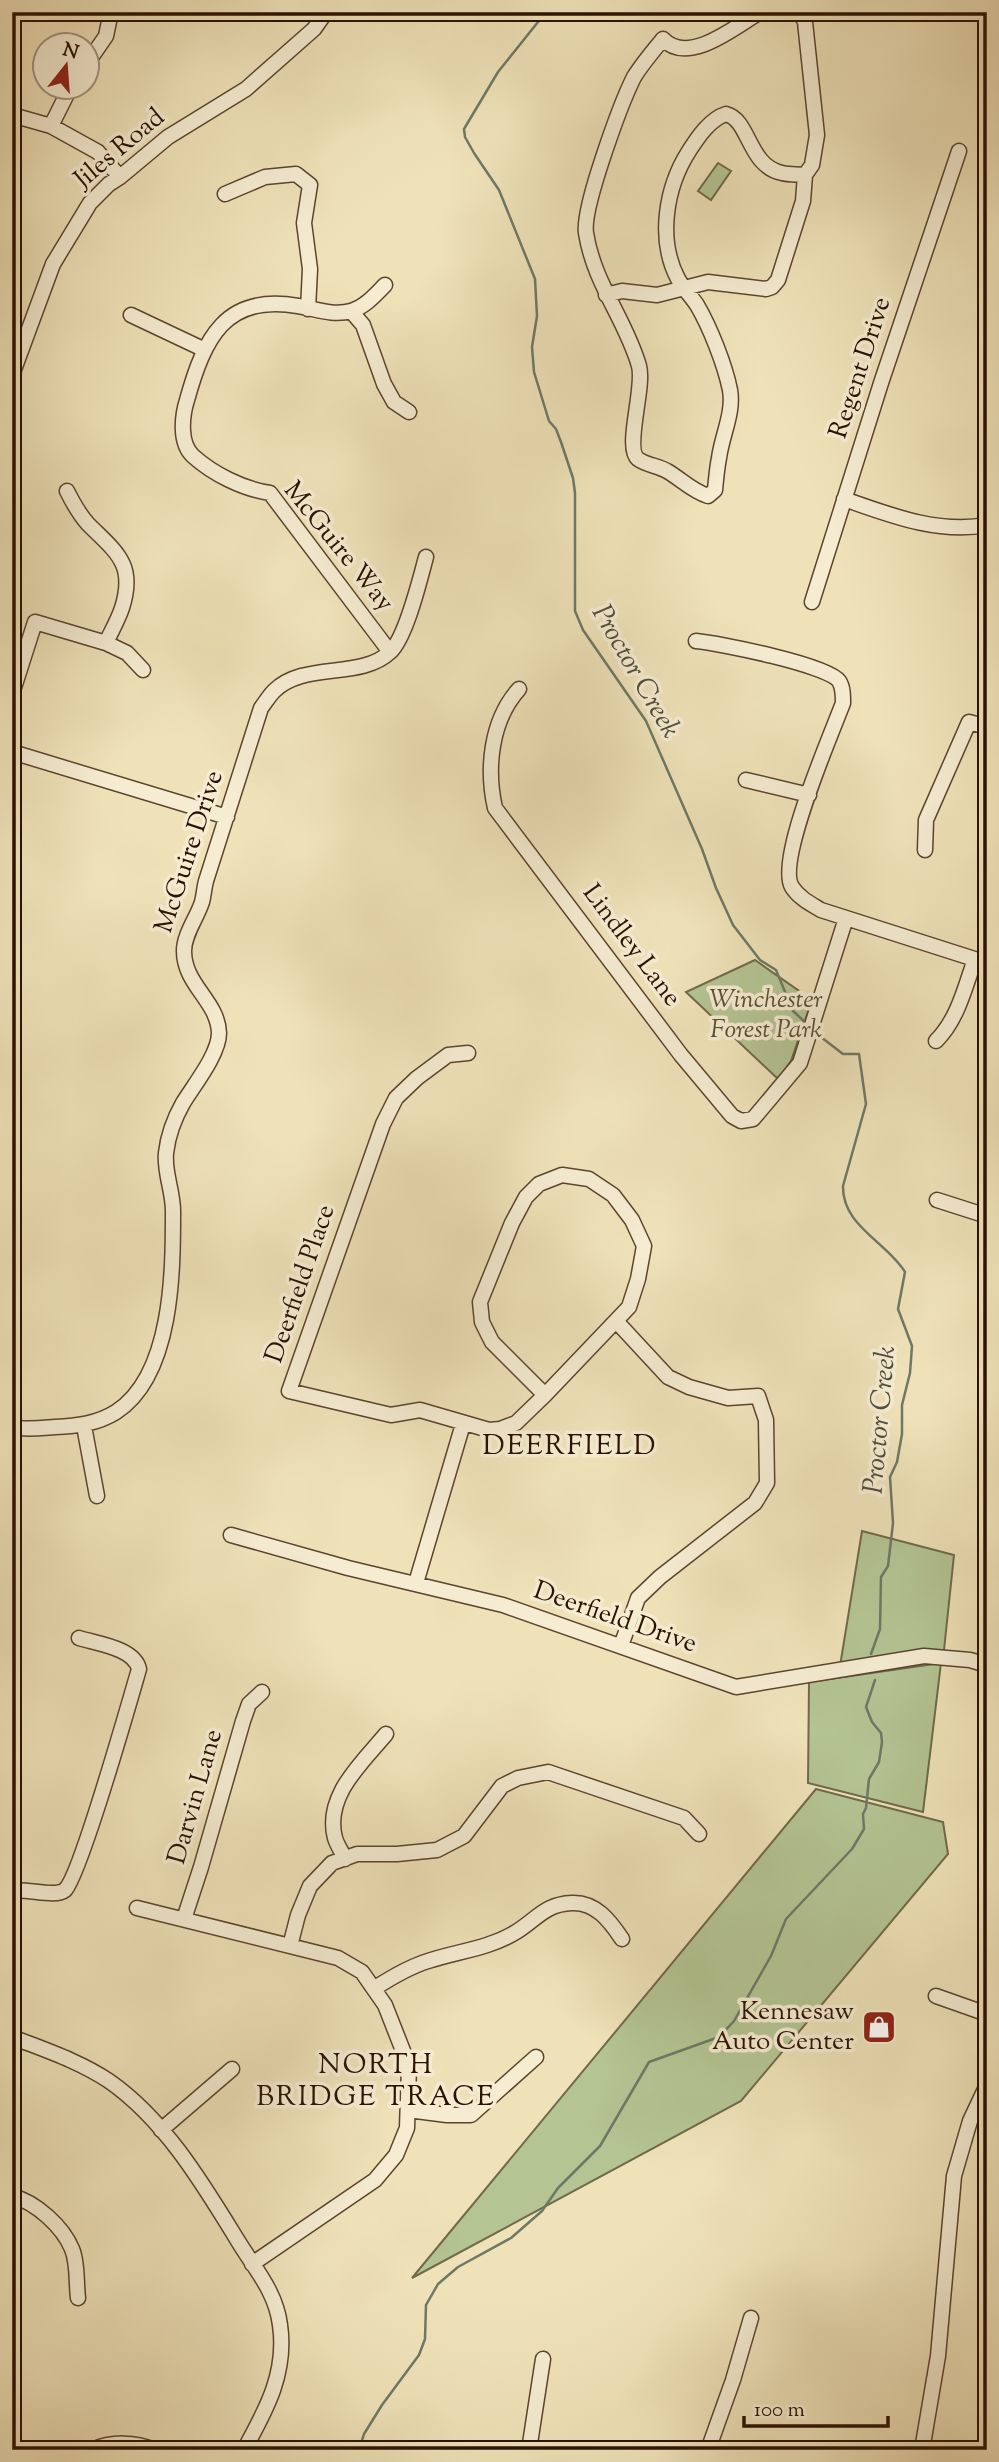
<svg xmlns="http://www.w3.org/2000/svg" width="999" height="2462" font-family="'Sorts Mill Goudy',serif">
	<rect width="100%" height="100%" fill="#efe2b9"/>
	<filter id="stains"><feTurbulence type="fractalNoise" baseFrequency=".00286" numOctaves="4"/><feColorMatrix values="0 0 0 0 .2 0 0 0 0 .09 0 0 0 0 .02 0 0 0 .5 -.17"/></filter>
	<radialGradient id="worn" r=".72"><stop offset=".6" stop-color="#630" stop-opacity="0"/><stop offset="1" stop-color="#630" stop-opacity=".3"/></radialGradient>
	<path fill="#b4c493" stroke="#6f6a4a" stroke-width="2" d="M718,163L731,171L711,200L698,191Z
		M755,960L812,1000L791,1061L778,1079L686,992Z
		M862,1531L954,1555L944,1650L840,1666Z
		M941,1663L923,1812L808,1783L809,1682Z
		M816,1789L943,1822L948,1854L741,2101L412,2278Z"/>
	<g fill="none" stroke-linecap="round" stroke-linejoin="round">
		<path stroke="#6d7967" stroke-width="2.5" d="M546,12L498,72L464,129L465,137L474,153L499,190L535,279L537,316L532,347L534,372L549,421L556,429L561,442L573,478L575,493V611L583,630L646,721L702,849L716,888L733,925L760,960L776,970L793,1011L805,1022
			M817,1034L843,1054H859L866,1104L843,1186C842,1226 887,1242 905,1272L898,1309L912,1346L910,1373L902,1405V1434L897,1462L890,1477L893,1523L888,1566L881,1577L880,1629L871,1654
			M359,2450L364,2434L382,2405L419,2355L425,2339L426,2305L438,2284L458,2267L511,2238L542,2211L558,2188L600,2146L649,2062L719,2037L734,2021L771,1956L786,1919L852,1849L864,1829L863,1814L866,1808L869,1779L879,1762L882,1742L881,1733L872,1722L866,1707L875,1680"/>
		<g stroke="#5b452e" stroke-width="17">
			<path id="minor" d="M760,12C735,27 688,66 663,39C653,51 642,64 634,77C621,103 582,208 586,233C594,284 626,320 639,366C645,387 624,448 638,459C646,465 659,466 667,471C681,479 692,491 708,496L715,490C716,479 717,468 719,458C722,435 734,413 730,390C725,365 710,327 697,305C691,296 683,288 678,279C657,239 666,187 689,151C698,137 710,119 726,114C750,120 748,166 782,173C790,175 798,174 805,175
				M88,62L106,36L111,12
				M12,115L51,126L98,152L120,177
				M51,126L70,88
				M225,194L265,177L296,174L310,185L304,223L310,269L308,309
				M385,285C375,295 365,307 351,311C333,316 316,309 298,306C225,293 204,339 187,400C182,416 179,443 193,456C213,474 243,489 270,493L390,652
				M606,295L622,291L657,295L708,282L766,289L772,287L778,280L803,201L805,175L812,165L817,135L805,22L800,12
				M351,311L363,325L384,384L394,402L409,412
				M131,315L205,350
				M12,375L53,264L90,203L109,184L120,177L168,137L246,89L314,29L326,12
				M67,491C73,503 79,514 88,524C116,552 136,564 122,608C118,620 111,632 106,643
				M844,499C890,515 937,534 987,525
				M812,602L881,383L959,151
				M696,641C718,643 828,665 839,681C843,687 843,695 843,703C831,735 776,861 792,887C799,898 811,904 821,910L987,963
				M519,689C491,720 486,768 495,808L681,1055L732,1116L741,1121L753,1119L800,1063L846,918
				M12,694L35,622L106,643L127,653L143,670
				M12,752L227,817
				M746,780L809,795
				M925,850L926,820L969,722L987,727
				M936,1041C958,1019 965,987 975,959
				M468,1053L448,1055L417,1078L396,1098L383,1124L289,1391L391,1415L420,1410L489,1430L500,1429L516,1423L545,1395L629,1307L638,1279L644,1246L632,1220L613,1195L589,1179L562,1175L539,1184L526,1197L512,1223L480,1302L482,1322L492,1342L545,1395
				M937,1200L987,1216
				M617,1322L668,1377L689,1387L728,1398L758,1396L766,1420L767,1483L755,1503L660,1577L638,1598L621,1646
				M84,1426L97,1496
				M12,1427C26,1430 41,1428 55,1427C76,1426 97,1424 116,1412C173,1375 173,1271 173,1211C173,1191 164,1172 166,1153C168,1135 174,1119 183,1103C194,1085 219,1054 219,1033C218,1001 184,985 184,951C184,934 197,918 202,902C204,895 204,888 206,881L261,708C265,703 269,696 274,691C304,661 361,680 390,652C406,638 420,579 426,557
				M231,1535L348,1568L503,1605L736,1687L924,1656L970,1660L987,1665
				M416,1583L463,1424
				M345,1859C342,1852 337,1845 335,1838C324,1796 362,1763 386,1734
				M12,1891C27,1888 55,1898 65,1890C80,1876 130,1700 139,1669C134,1648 98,1644 79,1638
				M137,1908L338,1958L362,1972L385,2005L409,2066L407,2128L396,2155L375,2180L252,2264
				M184,1919L201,1867L243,1721L249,1704L262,1692
				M290,1946L298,1915L310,1886L332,1863L357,1854H397L437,1850L464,1836L502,1786L518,1778L548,1772L684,1818L699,1834
				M375,1988C392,1977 409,1967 428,1961C458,1951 488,1949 516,1932C537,1919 545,1904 572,1903C596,1902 610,1921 622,1939
				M936,1996L987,2014
				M12,2037C45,2050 79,2061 109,2081C165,2120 203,2184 238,2241C255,2269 276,2292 280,2325C287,2373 266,2410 244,2450
				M408,2110L447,2115H471L536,2057
				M161,2130L232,2069
				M12,2196C36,2202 63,2227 72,2249C78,2263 76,2283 78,2298
				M92,2450C112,2441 135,2442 155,2450
				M529,2450L543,2359
				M708,2450L733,2380L751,2318
				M922,2450L938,2356L954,2176L970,2121L987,2085"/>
		</g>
		<use href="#minor" stroke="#f5ecd2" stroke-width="14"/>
	</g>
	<defs>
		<g id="shop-square" transform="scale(1.75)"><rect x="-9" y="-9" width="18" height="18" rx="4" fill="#8f2418" stroke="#f5ecd2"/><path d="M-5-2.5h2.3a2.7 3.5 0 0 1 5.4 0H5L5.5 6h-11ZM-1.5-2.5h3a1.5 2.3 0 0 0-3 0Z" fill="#fff"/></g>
	</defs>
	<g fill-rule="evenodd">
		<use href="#shop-square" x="879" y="2027"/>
	</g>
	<g text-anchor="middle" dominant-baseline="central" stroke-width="7" stroke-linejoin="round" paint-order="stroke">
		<g font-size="26" fill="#2a1100" stroke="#f5ecd2">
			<text transform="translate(120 149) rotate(-40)">Jiles Road</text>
			<text transform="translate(861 368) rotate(-72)">Regent Drive</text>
			<text transform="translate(338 547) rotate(51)">McGuire Way</text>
			<text transform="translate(190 852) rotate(-72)">McGuire Drive</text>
			<text transform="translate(631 946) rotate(53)">Lindley Lane</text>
			<text transform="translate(301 1284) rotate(-71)">Deerfield Place</text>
			<text transform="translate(615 1618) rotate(19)">Deerfield Drive</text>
			<text transform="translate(196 1797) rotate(-74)">Darvin Lane</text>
		</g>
		<g font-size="26" font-style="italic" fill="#5a5033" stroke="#f5ecd2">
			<text x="766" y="1000">Winchester<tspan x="766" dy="30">Forest Park</tspan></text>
		</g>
		<g font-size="26" fill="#2a1100" stroke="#f5ecd2" text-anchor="end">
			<text x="854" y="2012">Kennesaw<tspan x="854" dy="30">Auto Center</tspan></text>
		</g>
		<g font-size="28" font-style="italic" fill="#514e3c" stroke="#f5ecd2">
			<text transform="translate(635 672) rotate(60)">Proctor Creek</text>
			<text transform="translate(881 1420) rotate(-85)">Proctor Creek</text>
		</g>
		<g font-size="28" letter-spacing="2" fill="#2a1100" stroke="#f5ecd2">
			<text x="570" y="1447">DEERFIELD</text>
			<text x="376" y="2066">NORTH<tspan x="376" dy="32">BRIDGE TRACE</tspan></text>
		</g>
	</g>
	<rect width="999" height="2462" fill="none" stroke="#efe2b9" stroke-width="42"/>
	<rect x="14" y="14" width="971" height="2434" fill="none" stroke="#2a1100" stroke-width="3.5"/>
	<rect x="21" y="21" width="957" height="2420" fill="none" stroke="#2a1100" stroke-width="2"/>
	<g transform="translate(66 66) rotate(17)"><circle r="33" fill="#f5ecd2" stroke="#a4947e" stroke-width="2"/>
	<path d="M0-5L12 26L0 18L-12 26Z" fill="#8f2418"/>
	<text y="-10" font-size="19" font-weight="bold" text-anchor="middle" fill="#2a1100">N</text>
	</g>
	<path d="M744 2416v10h144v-10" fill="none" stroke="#2a1100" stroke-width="3.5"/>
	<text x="754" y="2416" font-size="21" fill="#2a1100" stroke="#f5ecd2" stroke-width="5" paint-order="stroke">100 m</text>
	<rect width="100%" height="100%" filter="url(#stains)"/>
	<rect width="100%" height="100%" fill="url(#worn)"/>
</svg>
